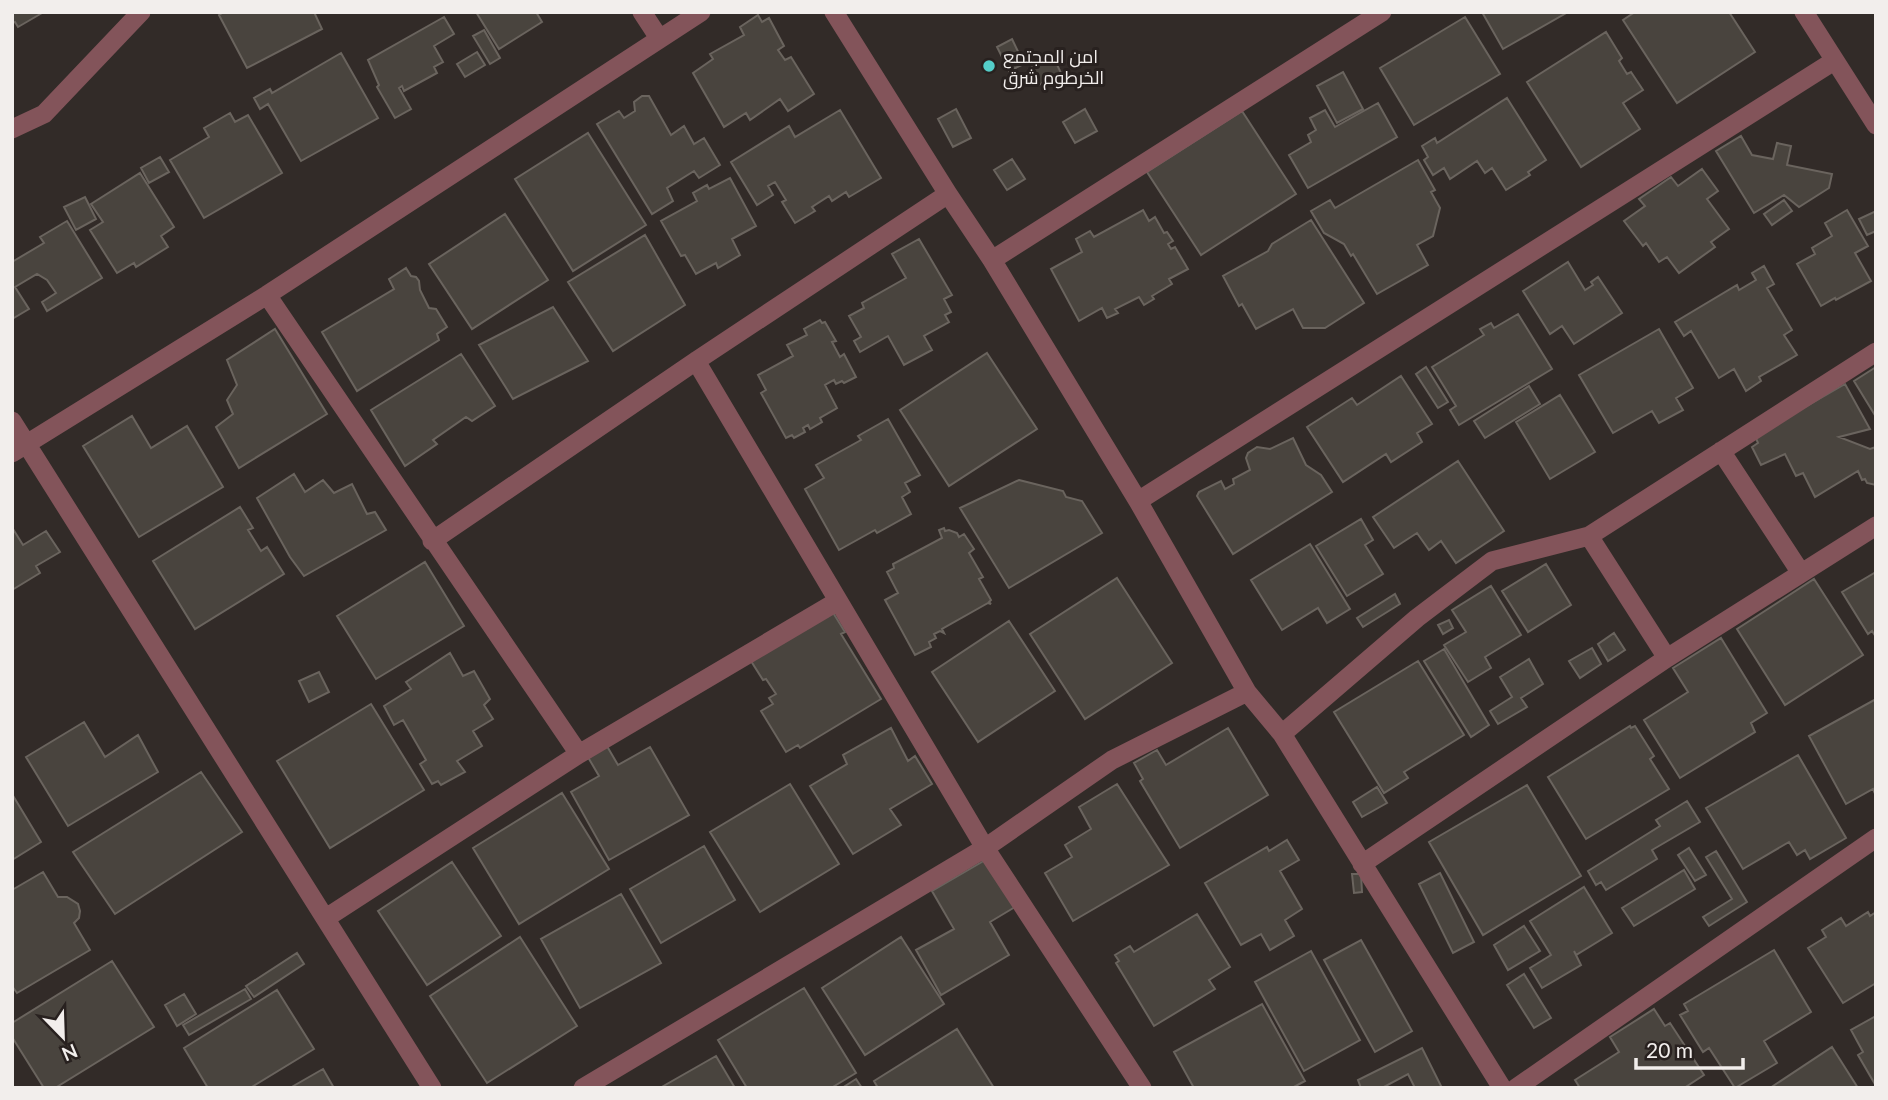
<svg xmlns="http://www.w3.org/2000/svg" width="1888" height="1100" font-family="Lato,Cairo,sans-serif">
	<rect width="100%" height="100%" fill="#322b28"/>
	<path fill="#49443e" stroke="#6a645e" stroke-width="2" d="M12,12H42V13L18,27L15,22L12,23Z
		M224,12H314L322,29L247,68L219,15Z
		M476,12H536L542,22L499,49Z
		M1482,12H1568L1503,49Z
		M1635,12H1729L1755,52L1677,103L1623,20Z
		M758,15L762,22L769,18L784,46L778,50L785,60L791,57L814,94L788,111L780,99L750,120L746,113L724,127L693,73L713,59L710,54L744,35L740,27Z
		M444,17L454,34L434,46L443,62L434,67L437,73L404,91L402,86L399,88L411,109L395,118L377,87L379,85L368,60Z
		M1465,17L1500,74L1414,125L1380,68Z
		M484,30L500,58L490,64L473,36Z
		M1606,32L1622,58L1619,61L1627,74L1631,72L1643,90L1623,103L1640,129L1581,167L1527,82Z
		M1012,39L1024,64L1009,71L997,47Z
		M477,52L485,65L465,77L457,64Z
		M341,53L378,118L301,161L268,104L260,109L254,98L270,89L272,93Z
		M1052,54L1061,73L1039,85L1029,69Z
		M1343,72L1363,109L1337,123L1317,86Z
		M642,96H649L671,135L684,126L694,144L704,138L720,165L699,178L694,171L667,188L673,201L652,214L597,124L619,111L624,118L635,111L634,102Z
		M1507,98L1546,160L1528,172L1530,175L1506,190L1492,168L1485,173L1477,161L1450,179L1444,168L1433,175L1424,160L1428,157L1422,146L1435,138L1437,143Z
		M1378,103L1397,137L1308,188L1289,155L1311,142L1308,135L1316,130L1310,118L1325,110L1335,127Z
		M956,109L971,138L953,147L938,119Z
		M1085,109L1097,131L1075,143L1063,122Z
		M840,110L881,178L849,197L846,192L832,201L829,196L812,207L815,211L795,223L782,202L786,200L775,182L768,186L773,195L757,205L731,162L789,126L795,137Z
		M1242,111L1296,194L1201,255L1147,172Z
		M230,113L235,122L248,115L282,173L204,218L170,160L209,137L204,128Z
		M588,133L646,225L573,271L515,179Z
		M1741,136L1752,155L1773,159L1777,143L1791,146L1787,165L1832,174L1829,188L1799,207L1784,195L1754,213L1716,151Z
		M160,157L169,172L149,183L141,168Z
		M1012,159L1025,179L1007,190L994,170Z
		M1418,160L1435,190L1431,192L1440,208L1433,236L1417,245L1428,265L1377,294L1353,254L1351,256L1344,244L1324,233L1311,211L1330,200L1335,208Z
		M1702,169L1718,191L1707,199L1729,229L1711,242L1715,247L1679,273L1667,257L1659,262L1646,243L1643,246L1624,221L1645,206L1639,199L1671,177L1678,186Z
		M140,173L174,227L161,236L168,247L136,267L134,263L117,273L90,230L103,222L91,204Z
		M730,178L756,226L732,239L740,255L718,268L716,263L696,274L685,255L681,256L661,221L697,201L693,193L707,185L709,189Z
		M85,197L96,219L76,230L64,207Z
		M1784,200L1792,211L1772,225L1764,214Z
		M1143,210L1149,221L1155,217L1164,233L1167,232L1173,241L1168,244L1171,249L1175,247L1188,269L1169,279L1172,284L1152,296L1154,299L1144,305L1139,297L1115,309L1118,313L1107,318L1102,308L1079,321L1051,269L1082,252L1076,239L1090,231L1094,237Z
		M1847,210L1868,246L1855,253L1871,281L1836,300L1835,298L1821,306L1797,264L1815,254L1812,248L1832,236L1825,223Z
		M1876,211V231L1867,235L1859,219Z
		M505,214L548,280L472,329L429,264Z
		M1311,220L1364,303L1325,328H1303L1293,309L1256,329L1242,304L1239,306L1223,276L1268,251L1272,244Z
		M67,221L102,278L47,311L42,302L56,293L47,280L37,274L15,287L29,309L12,319V262L44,243L40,237Z
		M645,235L685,305L613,351L568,282Z
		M919,239L952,295L944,299L951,312L945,315L949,322L924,336L932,350L904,365L888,336L860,352L854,341L861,337L849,316L864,308L862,303L906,278L892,254Z
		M1568,262L1585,290L1593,285L1591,282L1598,277L1622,313L1574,344L1562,326L1550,334L1523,291Z
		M1764,266L1774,284L1767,288L1792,330L1784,335L1797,355L1759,377L1761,381L1746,391L1734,369L1719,378L1691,331L1684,336L1675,322L1737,285L1739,290L1756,280L1752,273Z
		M406,268L411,276L416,277L419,281L420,290L429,308L436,309L447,327L437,334L439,340L357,391L322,332L394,289L389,279Z
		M553,307L588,361L513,399L479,345Z
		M1518,314L1552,369L1459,425L1450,410L1456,406L1432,367L1484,335L1480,329L1491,323L1494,328Z
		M820,320L822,323L825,322L836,341L832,342L840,357L844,354L856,377L844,383L842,381L836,384L834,380L825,385L837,408L820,418L822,422L810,429L808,425L803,428L805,432L794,438L792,435L786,438L761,393L766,390L758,375L793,356L787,345L807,335L804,329Z
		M275,329L327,414L239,468L216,427L233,414L227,400L237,385L227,360Z
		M1659,329L1693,388L1676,398L1683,410L1659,423L1652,411L1613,433L1579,375Z
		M987,353L1037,429L949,486L900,410Z
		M461,354L495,406L472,421L466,417L433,440L437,444L405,466L371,410Z
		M1426,367L1448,402L1438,408L1416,374Z
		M1876,367V417L1854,381Z
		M1401,376L1432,424L1417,433L1422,442L1391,462L1386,454L1343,482L1307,427L1352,398L1357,405Z
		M1845,384L1870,429L1839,437L1870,449L1876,447V485L1867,483L1865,479L1862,480L1858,471L1815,497L1803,473L1796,476L1785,454L1761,465L1752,447L1758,443L1755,436Z
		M1529,386L1540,404L1485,438L1474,421Z
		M1560,395L1595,452L1550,479L1516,422Z
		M132,416L151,448L187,426L223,487L139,537L83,446Z
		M888,419L920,475L905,483L910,492L902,497L911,514L877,533L875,530L839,550L805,489L824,478L816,465L861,440L858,436Z
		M1293,438L1306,465L1321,475L1332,492L1233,554L1197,496L1199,492L1221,481L1225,489L1234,484L1233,479L1250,470L1246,458L1248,453L1257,447L1270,449Z
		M1458,461L1504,531L1456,563L1441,541L1429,550L1417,533L1394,548L1373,517Z
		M294,474L305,492L323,480L334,493L352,484L367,514L375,512L386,530L304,576L290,557L257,498Z
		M1019,480L1063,491L1066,497L1082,501L1102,533L1009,588L960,508Z
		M240,507L253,528L248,530L261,551L267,547L284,574L195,629L153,561Z
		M1361,519L1373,540L1365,545L1383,574L1347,596L1316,546Z
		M944,528L945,531L949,530L957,533L959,537L964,534L974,549L969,553L983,577L979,579L991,600L989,602L991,604L988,603L942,629L944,633L940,631L934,634L936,638L929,642L931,647L915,655L885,600L898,593L887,572L894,568L893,564L942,538L939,530Z
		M13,529L23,545L46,531L60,552L36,566L40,573L12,590Z
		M1310,544L1350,609L1327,623L1318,608L1282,630L1251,580Z
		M425,562L464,626L376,679L337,616Z
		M1546,564L1571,605L1528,632L1502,591Z
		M1876,572V637L1872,631L1868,634L1842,592Z
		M1117,578L1172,663L1085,719L1030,634Z
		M1814,579L1863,655L1785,705L1737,629Z
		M1491,586L1521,635L1485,657L1491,668L1468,682L1444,645L1466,632L1452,610Z
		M1395,594L1400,604L1363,627L1357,618Z
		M832,611L845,632L841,634L881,699L800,748L798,745L786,752L761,711L773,704L769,698L776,694L766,679L763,680L751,661Z
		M1449,620L1453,628L1443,634L1438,625Z
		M1009,621L1055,691L978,742L932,672Z
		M1614,633L1625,650L1608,661L1598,644Z
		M1721,638L1767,713L1751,723L1755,732L1680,778L1644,720L1688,692L1673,668Z
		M1592,648L1601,664L1580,678L1569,661Z
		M1444,649L1489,725L1471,737L1424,661Z
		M450,653L463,676L474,671L490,699L484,705L493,719L473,731L482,746L457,761L465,772L441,785L438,781L432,784L420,764L426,760L403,720L394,725L384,706L411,689L406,682Z
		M1529,659L1543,684L1521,698L1527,707L1498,724L1490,711L1512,697L1500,677Z
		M1418,661L1464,735L1404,772L1408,778L1384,793L1334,712Z
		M319,672L329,692L309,702L299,681Z
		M1876,699V796L1873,789L1846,804L1809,736Z
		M371,704L424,790L330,848L277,761Z
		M84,722L105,757L138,735L158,772L68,826L26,757Z
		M1630,726L1631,728L1635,726L1654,756L1650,759L1669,789L1586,839L1548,777Z
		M891,728L908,761L915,756L932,784L890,809L901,825L853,854L810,786L847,764L843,755Z
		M1228,728L1268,795L1180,848L1140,781L1143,779L1134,763L1157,750L1166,765Z
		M604,741L618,765L650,747L689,815L609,860L571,792L599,776L585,752Z
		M1798,755L1846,838L1810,859L1805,850L1797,855L1789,842L1743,869L1706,808Z
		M201,772L242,832L115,914L73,852Z
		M790,784L839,864L760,912L710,832Z
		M1117,784L1169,865L1073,921L1045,873L1072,857L1065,845L1091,829L1079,807Z
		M1527,785L1581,876L1483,935L1429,842Z
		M1377,787L1387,803L1362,817L1353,802Z
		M562,793L609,869L519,924L473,848Z
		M12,794L41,842L12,860Z
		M1687,801L1700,822L1652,850L1657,859L1606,890L1601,882L1596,885L1588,871L1660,826L1656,820Z
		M1287,840L1299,860L1280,871L1302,909L1285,920L1294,936L1270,950L1261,934L1241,945L1205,883L1267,847L1269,851Z
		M704,846L735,900L661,943L630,889Z
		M1689,848L1706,875L1695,881L1678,855Z
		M1716,851L1747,902L1709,926L1703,917L1732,899L1706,857Z
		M987,859L1015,907L990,922L1009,955L941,995L916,950L954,929L932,891Z
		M452,862L501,936L427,985L378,911Z
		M1684,870L1695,889L1634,926L1622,908Z
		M43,872L58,897H67L78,904L80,911L79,918L74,923L90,950L17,993L12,986V890Z
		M1440,873L1474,942L1453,953L1419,884Z
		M1352,874H1361L1362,892L1354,893Z
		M1584,887L1612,933L1576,955L1574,951L1581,965L1542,988L1530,968L1551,955L1530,921Z
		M621,894L661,963L580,1008L541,939Z
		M1868,912L1870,916L1876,912V983L1843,1003L1808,948L1826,937L1822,930L1841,918L1846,926Z
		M1197,914L1230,967L1209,980L1215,989L1154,1026L1116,963L1119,961L1115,955L1130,946L1134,952Z
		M1524,926L1540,951L1508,970L1494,945Z
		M520,937L577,1026L487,1083L430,996Z
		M901,937L944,1004L865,1055L822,988Z
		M1361,940L1412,1031L1375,1052L1324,960Z
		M1774,950L1811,1012L1764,1041L1777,1063L1735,1088L1709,1048L1703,1052L1680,1015L1688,1011L1684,1004Z
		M1311,951L1360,1040L1304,1071L1255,982Z
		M297,953L304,964L254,997L246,986Z
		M112,961L154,1027L55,1088H44L12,1037V1023Z
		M1524,974L1551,1018L1534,1028L1507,985Z
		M804,988L856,1073L831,1088H747L718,1040Z
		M245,989L251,999L189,1035L183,1025Z
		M277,990L314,1049L250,1088H208L184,1048Z
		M184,994L196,1014L177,1026L165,1005Z
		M1262,1004L1305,1081L1292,1088H1194L1174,1052Z
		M1654,1009L1665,1026L1670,1023L1704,1075L1684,1088H1580L1575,1080L1619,1052L1610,1037Z
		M1876,1016V1086L1858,1055L1863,1052L1851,1030Z
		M957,1029L994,1088H878L874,1081Z
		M1832,1047L1858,1088H1770Z
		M1422,1048L1442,1088H1415L1408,1074L1382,1088H1361L1358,1080Z
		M716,1056L735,1088H660Z
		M323,1069L334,1088H290Z
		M856,1079L862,1088H842Z"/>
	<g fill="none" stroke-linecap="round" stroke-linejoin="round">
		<path stroke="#83545a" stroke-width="19" d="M642,12L659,38
			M834,12L948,194L992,260L1138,501L1247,692L1282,734L1502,1088
			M1804,12L1876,125
			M12,129L44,114L141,12
			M992,260L1382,12
			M267,295L579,754
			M696,361L985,848L1142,1088
			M12,421L432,1088
			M1721,451L1801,573
			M12,453L267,295L701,12
			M1138,501L1834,61
			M1589,536L1667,658
			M432,541L696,361L948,194
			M1282,734L1417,618L1492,561L1589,536L1876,352
			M1362,864L1667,658L1876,526
			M326,918L579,754L838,601
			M583,1088L985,848L1112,760L1247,692
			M1516,1088L1876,838"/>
	</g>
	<circle fill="#54cdc8" stroke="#28211f" stroke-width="2.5" cx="989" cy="66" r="7"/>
	<g text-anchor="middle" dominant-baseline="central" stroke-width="6" stroke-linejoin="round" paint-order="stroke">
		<g font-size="18" fill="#f2eeec" stroke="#28211f" text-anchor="start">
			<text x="1003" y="56">امن المجتمع<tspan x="1003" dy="21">الخرطوم شرق</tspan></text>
		</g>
	</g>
	<rect width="1888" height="1100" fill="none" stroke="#f2eeec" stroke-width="28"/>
	<g transform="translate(63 1037) rotate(157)" stroke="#28211f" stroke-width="5" paint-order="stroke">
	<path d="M0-5L12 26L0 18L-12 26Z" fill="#f2eeec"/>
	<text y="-10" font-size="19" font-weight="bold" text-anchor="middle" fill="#f2eeec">N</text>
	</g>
	<path d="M1636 1058v10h107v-10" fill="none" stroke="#f2eeec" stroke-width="3.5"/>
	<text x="1646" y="1058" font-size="21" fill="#f2eeec" stroke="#28211f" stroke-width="5" paint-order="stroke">20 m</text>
</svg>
